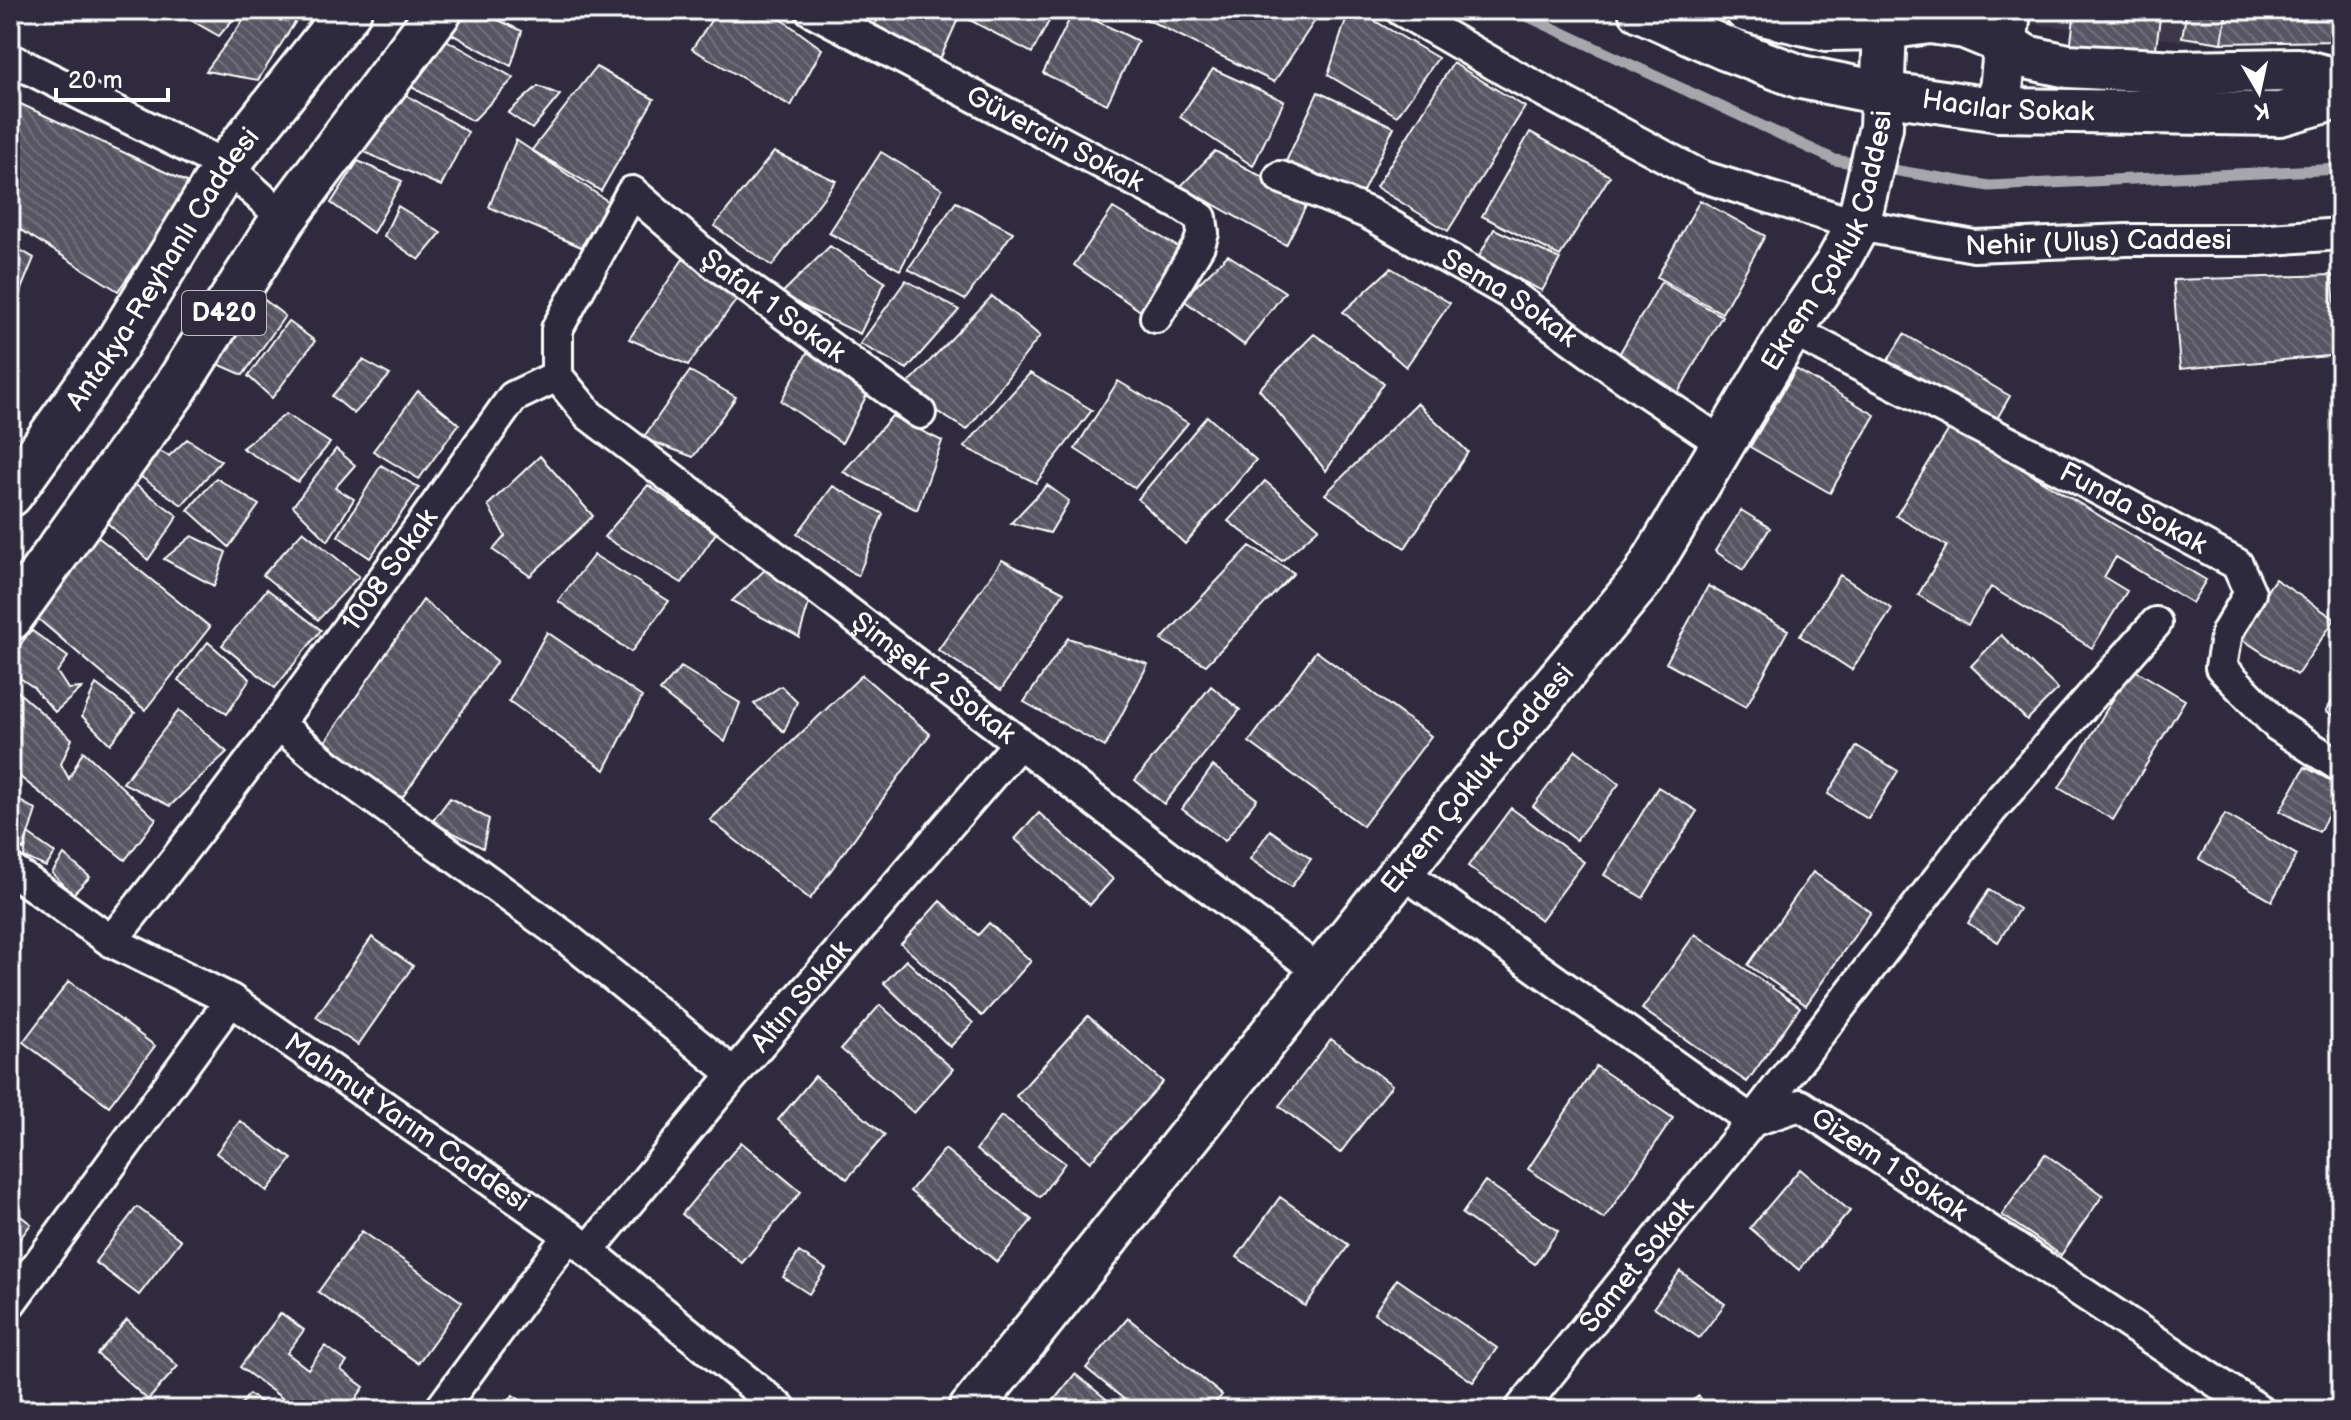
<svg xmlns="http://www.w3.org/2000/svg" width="2351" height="1420" font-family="'Balsamiq Sans',sans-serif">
	<defs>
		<pattern id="building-back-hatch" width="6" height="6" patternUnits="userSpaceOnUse" patternTransform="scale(2)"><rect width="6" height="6" fill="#595564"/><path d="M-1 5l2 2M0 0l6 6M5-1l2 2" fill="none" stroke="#726e7b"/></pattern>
	</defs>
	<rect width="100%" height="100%" fill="#2f2a3d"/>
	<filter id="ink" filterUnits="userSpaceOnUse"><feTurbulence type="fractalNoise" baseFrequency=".0125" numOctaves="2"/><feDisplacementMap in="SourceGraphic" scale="16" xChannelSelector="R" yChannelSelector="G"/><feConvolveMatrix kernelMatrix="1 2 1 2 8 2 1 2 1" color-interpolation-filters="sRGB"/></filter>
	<g filter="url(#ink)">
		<path fill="#3c3749" d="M2030,10H2341V41H2185L2025,23Z"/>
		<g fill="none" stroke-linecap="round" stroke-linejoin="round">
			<path stroke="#a7a6ad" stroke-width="11" d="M1514,10L1835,160L1864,165
				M1881,168L1989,186L2341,169"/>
		</g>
		<path fill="url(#building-back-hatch)" stroke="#fff" stroke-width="2" d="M173,10H241L219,36Z
			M251,10H303L258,80L206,71Z
			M470,10H477L522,31L511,66L451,34Z
			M507,10H533L525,21Z
			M718,10H769L822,49L791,106L692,49Z
			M886,10H962L937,66L871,28Z
			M973,10H1055L1032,53L968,19Z
			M1074,10L1138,41L1107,104L1043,73Z
			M1136,10H1322L1274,82L1134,13Z
			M1349,10H1356L1438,58L1397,116L1328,75Z
			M2075,10H2227L2222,43L2182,37L2186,15L2161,11L2154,62L2070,49Z
			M2227,10H2341V41L2222,43Z
			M441,37L514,78L473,121L406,84Z
			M1453,63L1525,107L1448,231L1376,187Z
			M596,67L654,99L601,191L532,150Z
			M1213,69L1284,101L1253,166L1180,117Z
			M538,86L560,95L532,129L508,113Z
			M1318,92L1394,127L1358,202L1283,168Z
			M403,93L468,132L441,186L353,147Z
			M10,99L193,185L118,291L10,223Z
			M1530,132L1610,176L1560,256L1482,216Z
			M516,140L609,202L581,247L489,207Z
			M1215,151L1308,202L1286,245L1181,186Z
			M774,152L836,181L772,266L714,226Z
			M881,152L942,189L900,270L829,233Z
			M358,161L402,181L373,233L331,203Z
			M1700,200L1765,236L1722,313L1657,277Z
			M956,202L1013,232L965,300L908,269Z
			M398,206L441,233L419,260L384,236Z
			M1113,208L1183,250L1145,314L1074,265Z
			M1494,229L1560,259L1542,291L1478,258Z
			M10,244L34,258L10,316Z
			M830,246L885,282L860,334L780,295Z
			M1228,255L1285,292L1244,345L1182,299Z
			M683,259L740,295L688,365L629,339Z
			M1391,268L1450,303L1406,367L1343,312Z
			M2332,275L2340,355L2180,369L2173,280Z
			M906,280L959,310L907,369L860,344Z
			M1661,282L1722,316L1675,398L1614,363Z
			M252,290L285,316L243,375L209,360Z
			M992,296L1040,336L967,430L902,390Z
			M288,321L315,341L272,398L248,376Z
			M1314,334L1384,383L1326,471L1259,389Z
			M1904,334L2010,396L1994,424L1887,362Z
			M814,340L874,381L842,443L781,401Z
			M363,360L390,375L354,414L332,396Z
			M10,365L21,373L10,391Z
			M1796,369L1875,415L1830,493L1750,447Z
			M690,371L736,397L693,457L643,438Z
			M1030,373L1092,410L1036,483L964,447Z
			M1118,381L1188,423L1135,488L1075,449Z
			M418,391L459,424L419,479L373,451Z
			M1417,403L1468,452L1405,548L1325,494Z
			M286,414L330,443L298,482L242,448Z
			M892,416L942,441L917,510L843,472Z
			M1207,416L1256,460L1185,544L1138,499Z
			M1951,426L2206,580L2192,603L2116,557L2104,577L2127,591L2092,648L1991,587L1968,625L1918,595L1947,546L1896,516Z
			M187,439L221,461L182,505L125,466L148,445L169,456Z
			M336,449L355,465L335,488L354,499L328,541L293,506Z
			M540,456L593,516L530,576L493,550L505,536L488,505Z
			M381,465L419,488L370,558L338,536Z
			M122,475L178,516L148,560L93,510Z
			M216,478L259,505L229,547L188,510Z
			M1265,481L1319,528L1282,561L1228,521Z
			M648,485L716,533L682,583L604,537Z
			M1047,485L1069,501L1050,533L1011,523Z
			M833,486L883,514L858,576L797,534Z
			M1741,510L1770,528L1743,570L1715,551Z
			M88,529L210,627L145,710L29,611Z
			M303,531L359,576L318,620L263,575Z
			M192,536L226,552L214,586L164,559Z
			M1250,546L1294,573L1206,665L1161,640Z
			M594,555L669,601L631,652L558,601Z
			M1002,560L1064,592L1001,690L938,650Z
			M771,564L811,596L799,637L732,601Z
			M1840,575L1892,609L1852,670L1800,636Z
			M2275,579L2335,619L2297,675L2237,636Z
			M1708,586L1788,630L1746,707L1666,663Z
			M267,589L321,630L275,688L222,645Z
			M423,600L497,661L402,798L323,745Z
			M31,630L68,657L57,672L68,689L82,688L55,712L33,687L10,671V659Z
			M547,632L642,697L605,770L509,701Z
			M2001,635L2058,689L2027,720L1971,666Z
			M1068,638L1148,664L1105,747L1024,702Z
			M208,642L250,679L227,714L178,680Z
			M1316,651L1431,736L1363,826L1249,742Z
			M681,667L740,703L725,742L660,691Z
			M2132,668L2185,700L2113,820L2059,788Z
			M862,675L930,734L810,899L710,820Z
			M96,684L135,713L110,744L82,716Z
			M10,685L72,739L61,764L69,779L83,751L156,819L125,860L10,769Z
			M781,686L797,702L784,732L754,704Z
			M1211,686L1240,710L1164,804L1135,780Z
			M2341,687V720L2326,711Z
			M179,710L227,752L170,806L123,783Z
			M1857,746L1898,771L1868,819L1828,794Z
			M1576,750L1619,784L1576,840L1533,806Z
			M1213,766L1257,799L1225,841L1182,809Z
			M2305,767L2341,786V792L2319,832L2280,811Z
			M1658,787L1697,811L1643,898L1604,875Z
			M15,798L36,810L23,850L10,843V808Z
			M450,798L489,819L483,848L432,822Z
			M1511,808L1584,862L1541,920L1468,866Z
			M1039,813L1113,879L1090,905L1015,839Z
			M2225,814L2297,855L2272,901L2199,859Z
			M1270,830L1311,859L1291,887L1250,859Z
			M28,834L55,853L46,867L24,857Z
			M64,855L90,877L73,894L52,873Z
			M1813,872L1871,912L1806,1005L1748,965Z
			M1989,890L2019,909L1998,942L1968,923Z
			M940,901L978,935L989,923L1031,961L982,1016L901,944Z
			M1695,934L1800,1007L1747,1082L1642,1009Z
			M372,937L413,966L358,1045L316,1017Z
			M906,960L973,1023L950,1047L884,983Z
			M69,981L155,1046L109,1106L23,1042Z
			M880,1005L953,1069L914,1113L841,1049Z
			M1088,1016L1163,1082L1090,1162L1016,1096Z
			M1331,1039L1392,1085L1340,1153L1279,1106Z
			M1596,1066L1673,1118L1604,1219L1528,1169Z
			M815,1076L885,1135L847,1179L778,1120Z
			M1001,1116L1065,1163L1040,1197L976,1150Z
			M240,1121L292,1159L267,1191L216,1153Z
			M741,1142L801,1192L742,1263L682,1214Z
			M945,1149L1032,1220L997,1262L910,1191Z
			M2045,1154L2103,1195L2061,1255L2002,1215Z
			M1800,1169L1850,1211L1799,1270L1750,1228Z
			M1485,1181L1558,1231L1535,1264L1462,1214Z
			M1280,1197L1349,1245L1305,1306L1237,1257Z
			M137,1207L181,1240L139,1295L95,1262Z
			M10,1208L31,1224L10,1252Z
			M362,1231L462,1302L418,1363L318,1292Z
			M799,1252L826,1269L809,1294L783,1277Z
			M1680,1271L1725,1304L1699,1338L1654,1307Z
			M1397,1279L1497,1348L1473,1382L1374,1313Z
			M281,1313L304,1330L287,1353L308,1369L325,1346L347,1362L341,1370L364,1387L348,1410H298L240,1367Z
			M1128,1318L1222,1395L1210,1410H1137L1086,1368Z
			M127,1320L178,1366L148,1400L97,1354Z
			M1075,1374L1120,1410H1046Z
			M249,1394L272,1410H237Z
			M513,1395L534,1410H503Z
			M1699,1396L1709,1410H1679Z"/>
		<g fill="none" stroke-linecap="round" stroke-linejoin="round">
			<g stroke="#fff" stroke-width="36">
				<g id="street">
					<path id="s1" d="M811,10L1181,205L1201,218L1203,233L1199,245L1156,317"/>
					<path id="s2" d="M1401,10L1508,72L1701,176L1858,225L1974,246L2128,240H2257L2341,234"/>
					<path d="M10,59L226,166L284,218"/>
					<path id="s3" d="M1280,177L1368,213L1509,293L1618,373L1725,445"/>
					<path id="s4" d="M1791,330L2072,475L2237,564L2250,593L2227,632L2221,667L2278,726L2341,767"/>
					<path id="s5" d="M557,376L589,415L1320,972"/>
					<path d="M278,724L329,766L564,936L734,1074"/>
					<path id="s6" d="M10,869L111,941L231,1000L569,1235L782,1410"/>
					<path d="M1401,871L1752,1121"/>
					<path id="s7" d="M111,941C253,766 382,580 513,397L557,376V329L632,192L717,265L920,413"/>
					<path id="s8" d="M1752,1121L1800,1105L2259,1410"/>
					<path id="s9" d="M588,1251L734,1074L1019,743"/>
					<path d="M10,1303L231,1000"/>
					<path d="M440,1410L569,1235"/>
					<path id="s10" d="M1520,1410L1752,1121L1992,809L2156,623"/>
				</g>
			</g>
			<g stroke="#fff" stroke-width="48">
				<g id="secondary">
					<path id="s11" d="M1640,10L1724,48L1801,77L1881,93L1999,110L2280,114L2341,97"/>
					<path d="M1746,10L1827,29L1885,28L1930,22L1965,27L2004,43L2026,57L2068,66L2177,72L2298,70L2341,81"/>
					<path d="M1999,110L2009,10"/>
					<path id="s12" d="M970,1410L1473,782L1643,578L1791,330L1836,265L1858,225L1881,127L1885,28L1894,10"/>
				</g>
			</g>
			<g stroke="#fff" stroke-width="50">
				<g id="primary">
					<path id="s13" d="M10,494L115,347L226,166L349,10"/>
					<path d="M10,618L174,390L284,218L440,10"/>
				</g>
			</g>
			<use href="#street" stroke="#2f2a3d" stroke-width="30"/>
			<use href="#secondary" stroke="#2f2a3d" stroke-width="42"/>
			<use href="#primary" stroke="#2f2a3d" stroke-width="44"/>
		</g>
	</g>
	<g text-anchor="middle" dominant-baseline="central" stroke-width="6" stroke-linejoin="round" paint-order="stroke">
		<rect fill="#2f2a3d" stroke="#c1bfc5" stroke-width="2" x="182" y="291" width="84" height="44" rx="6"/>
		<g font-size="26" font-weight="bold" fill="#fff">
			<text x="224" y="313">D420</text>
		</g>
		<g font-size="28" fill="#fff" stroke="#2f2a3d">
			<text stroke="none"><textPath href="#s11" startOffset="384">Hacılar Sokak</textPath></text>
			<text stroke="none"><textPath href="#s1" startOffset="276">Güvercin Sokak</textPath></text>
			<text stroke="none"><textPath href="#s12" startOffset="1458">Ekrem Çokluk Caddesi</textPath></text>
			<text stroke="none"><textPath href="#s2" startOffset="750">Nehir (Ulus) Caddesi</textPath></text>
			<text stroke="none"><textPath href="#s13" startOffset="272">Antakya-Reyhanlı Caddesi</textPath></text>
			<text stroke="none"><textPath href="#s3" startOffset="260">Sema Sokak</textPath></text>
			<text stroke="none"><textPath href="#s7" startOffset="1110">Şafak 1 Sokak</textPath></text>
			<text stroke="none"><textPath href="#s4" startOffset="386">Funda Sokak</textPath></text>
			<text stroke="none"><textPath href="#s7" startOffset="464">1008 Sokak</textPath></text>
			<text stroke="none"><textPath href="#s5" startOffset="484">Şimşek 2 Sokak</textPath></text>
			<text stroke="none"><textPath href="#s12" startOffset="810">Ekrem Çokluk Caddesi</textPath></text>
			<text stroke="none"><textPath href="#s9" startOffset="332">Altın Sokak</textPath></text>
			<text stroke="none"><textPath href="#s6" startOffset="472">Mahmut Yarım Caddesi</textPath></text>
			<text stroke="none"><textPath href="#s8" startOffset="158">Gizem 1 Sokak</textPath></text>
			<text stroke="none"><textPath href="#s10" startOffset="186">Samet Sokak</textPath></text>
		</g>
	</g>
	<rect width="2351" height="1420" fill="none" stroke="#2f2a3d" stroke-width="40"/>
	<rect x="20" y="20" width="2311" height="1380" fill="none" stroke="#fff" stroke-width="3" filter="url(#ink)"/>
	<g transform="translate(2259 92) rotate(171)" stroke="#2f2a3d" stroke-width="6" paint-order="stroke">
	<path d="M0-6L14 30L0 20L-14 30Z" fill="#ffffff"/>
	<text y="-12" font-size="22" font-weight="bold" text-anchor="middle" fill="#ffffff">K</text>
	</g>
	<path d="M56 88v12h112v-12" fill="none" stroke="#ffffff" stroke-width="4"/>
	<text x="68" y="88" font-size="24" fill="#ffffff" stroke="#2f2a3d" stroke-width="6" paint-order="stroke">20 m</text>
</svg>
